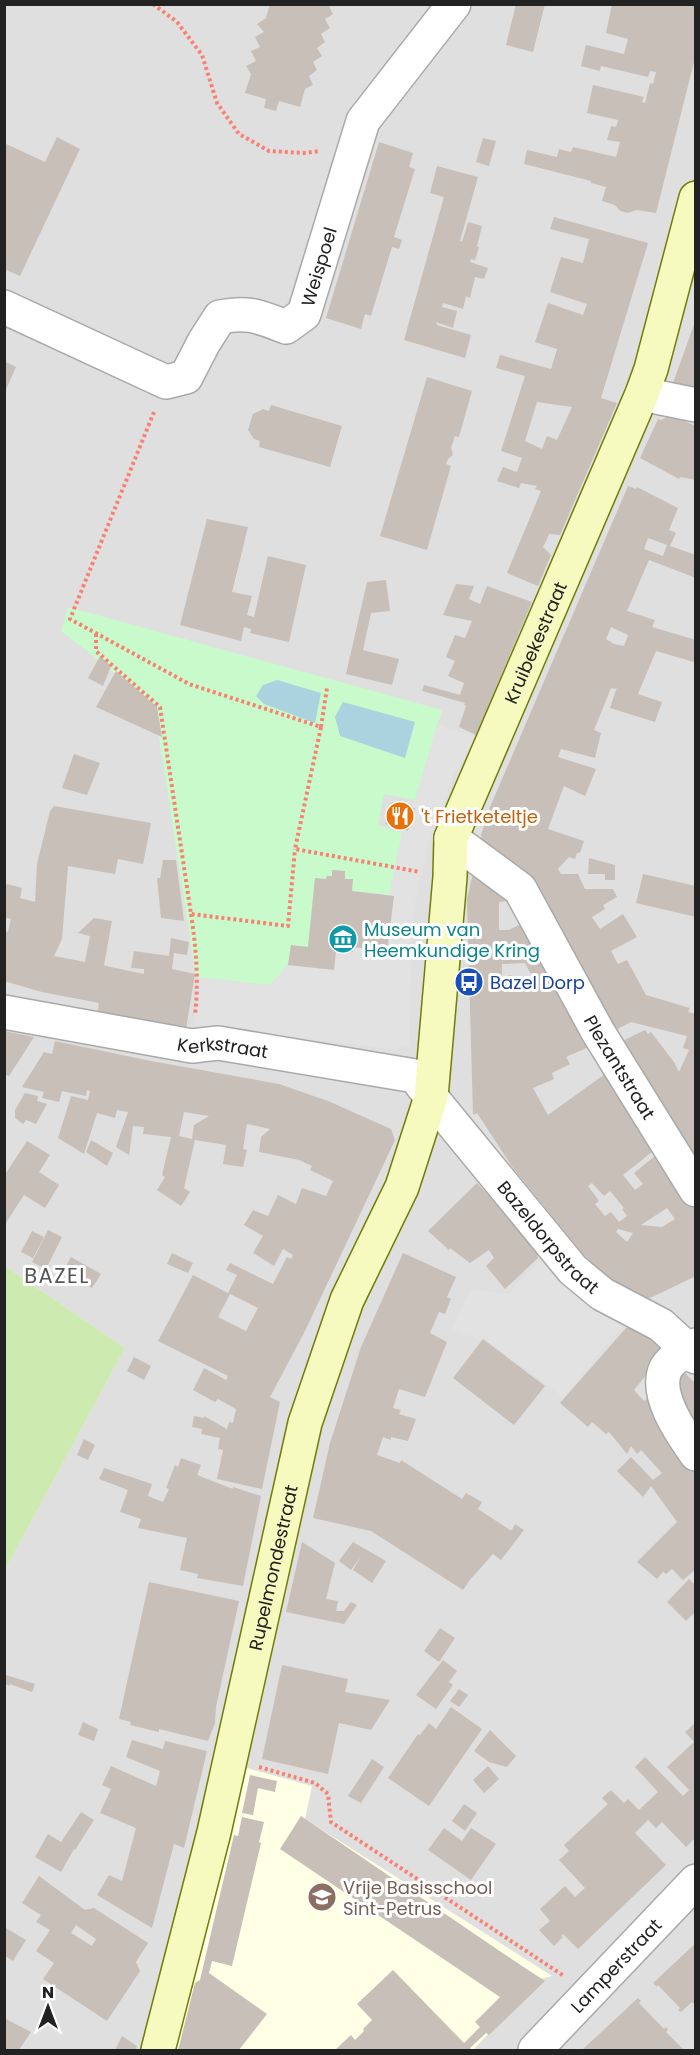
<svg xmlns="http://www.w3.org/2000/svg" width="700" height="2055" font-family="Poppins,sans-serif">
	<rect width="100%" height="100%" fill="#f2efe9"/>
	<path fill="#e0dfdf" d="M5,5H695V2050H5V1570L125,1348L5,1266Z"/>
	<path fill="#ffffe5" d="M247,1768L312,1786L305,1819L552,1976L541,1979L473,2050H176Z"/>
	<path fill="#cdebb0" d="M5,1266L125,1348L5,1570Z"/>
	<path fill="#c8facc" d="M68,607L442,710L415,800L384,794L378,825L402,833L389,895L352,891L353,879H345V871L332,870V876L327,875L326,879H315L308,947L291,945L288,965L270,985L196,977L154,704L61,631Z"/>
	<path fill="#e2e2e2" d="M437,725L477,736L454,774L430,836L413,911L409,1045L393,1049L195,1025L196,977L270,985L288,965L333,970L336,951L352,952L353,947L388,951L394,896L389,895L402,833L415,800Z
		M541,1259L627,1321L563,1397L492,1344L452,1330L471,1289L508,1294Z"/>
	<path fill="#aad3df" d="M277,680L321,693L315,723L264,704L256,696L263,685Z
		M343,702L415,722L405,758L340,736L335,717Z"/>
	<path fill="#c7bfb8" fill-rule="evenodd" d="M270,4H328L333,14L325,19L330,28L321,34L325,42L317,48L322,56L313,62L317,70L309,76L313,85L305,89L300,107L279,101L276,111L264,108L266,99L245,93L251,74L246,66L256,61L251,51L260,47L255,37L264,32L257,24L266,18Z
		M516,4H545L533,52L506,45Z
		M612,4H696V54L656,213L637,210L628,213L620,211L615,205L602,201L606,187L591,183V181L524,164L527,150L557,157L559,149L571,152L573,147L616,157L620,142L607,140L611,126L616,127L618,120L587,113L593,85L644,97L642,102L645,103L650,83L653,84L656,72L650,71L648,77L601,66L600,71L581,66L586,45L624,54L628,39L606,33Z
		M57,137L80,149L20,276L4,269V143L45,162Z
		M483,138L496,141L489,166L476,162Z
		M379,142L413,153L409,167L415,169L394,237L402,240L399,249L392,247L371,316L365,314L361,329L326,318Z
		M437,166L478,177L460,241L462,242L468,222L482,226L477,246L479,247L475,260L471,259L470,262L488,268L484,279L475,277L470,298L466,296L463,309L443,303L442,307L457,311L453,328L436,322L437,325L471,335L465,358L404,340L444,197L430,193Z
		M554,217L648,243L601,398L617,403L560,535L549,534L547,539L543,547L551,555L538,586L507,573L541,491L535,489L537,486L521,483L519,488L497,481L503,467L517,472L522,458L501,451L525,376L496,368L500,355L551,369L557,349L535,342L548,303L583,315L587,304L550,292L561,257L583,263L589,239L550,229ZM537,402L572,407L557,440L547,436L542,449L525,441Z
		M696,319V391L673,383Z
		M4,361L16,367L4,394Z
		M427,377L472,391L459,437L455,436L451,448L453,455L448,459L446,464L451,466L427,550L380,536Z
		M271,405L342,426L330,467L259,447L260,441L254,439L248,430L253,414L263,409L269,411Z
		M668,414L696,426V480L680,477L679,479L640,458L658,419L661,420L667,417Z
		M628,486L636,489L637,487L678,508L669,530L676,533L670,546L696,555V578L649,560L627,611L655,620L652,627L696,640V656L694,662L656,651L638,694L662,702L655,722L610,708L617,687L615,689L611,688L594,730L601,733L595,758L561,749L558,757L596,769L585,796L564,786L548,829L584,841L580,853H577L575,859L569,857L558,869L561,874H578L585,889H613L617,897L603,905L605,909L592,917L600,929L623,914L637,937L611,951L618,964L627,960L646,995L690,1008L688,1012L696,1014V1161L618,1043L645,1030L648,1034L651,1032L674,1062L679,1072L689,1050L683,1048L687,1036L631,1022L612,1032L483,842L481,835L490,807ZM648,538L667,545L663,556L644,549ZM611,627L628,635L624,646L614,644L606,639Z
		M207,519L248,527L232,592L252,596L247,615L254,617L268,556L306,565L289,642L250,633L251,629L244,627L241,641L180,625Z
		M386,580L390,611L371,613L363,650L399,659L392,685L346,674L367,582Z
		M456,584L474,586L469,599L480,604L487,586L532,602L476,735L459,727L466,706L464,705L465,703L422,691L424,685L460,695L464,683L448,676L455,661L446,657L455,635L465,638L472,621L443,615Z
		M100,656L111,666L103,686L88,678Z
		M116,671L157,707L162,737L96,707Z
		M74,754L100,763L87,795L62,788Z
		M392,802L415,808L408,831L385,824Z
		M54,806L151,823L143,864L118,859L115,874L68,866L62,939L54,956L85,962L90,936L78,933L94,918L112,921L104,965L106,966L144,974V969L131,968L134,951L169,956L171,938L189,942L187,955L174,953L172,969L195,974L186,1029L97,1015L99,1003L42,992L4,981V931L8,932L11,919L4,917V889L7,884L22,888L20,898L35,902L37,864L50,811Z
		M589,858L615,865V880H605V874H588Z
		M163,860H176L184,921L161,918L157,878H160Z
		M474,869L515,900L499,902V930H509L527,921L598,1043L566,1057L570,1064L552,1073L554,1079L533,1088L548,1115L612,1069L657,1148L623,1175L635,1190L643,1184L634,1173L660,1152L696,1200V1276L650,1298H640L609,1280L584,1255L513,1168L477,1113L473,1115L467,899ZM525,963L533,978L515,986L511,975L502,978V964ZM592,1183L604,1196L610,1191L624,1208L622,1209L627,1216L619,1222L611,1212L605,1216L595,1204L599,1201L588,1186ZM667,1208L675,1219L662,1227L641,1225ZM618,1229L633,1233L627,1242L616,1232Z
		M332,870L345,871V879H353L352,891L394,896L387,951L353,947V952L336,951L334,970L288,965L291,945L308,947L315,878L326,879L327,876H332Z
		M643,874L696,886V917L636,903Z
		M4,1031L34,1037L9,1076L4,1074Z
		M55,1041L151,1061L279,1084L328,1101L391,1129L395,1140L305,1331L270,1397L280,1402L262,1489L217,1479L223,1450L218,1449L220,1438L201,1434L202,1429L192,1427L194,1416L204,1418V1416L227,1429L229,1422L233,1423L236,1409L218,1399L215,1402L193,1390L204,1368L226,1380L228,1376L158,1341L193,1275L228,1293L237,1275L226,1270L230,1263L273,1284L287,1257L291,1259L293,1255L283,1249L274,1266L253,1253L263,1236L244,1225L253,1210L268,1216L278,1195L296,1204L302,1188L326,1196L333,1181L310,1170L312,1166L299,1160L259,1152L261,1137L270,1129L247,1124L243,1149L247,1150L243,1167L223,1164L226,1145L195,1140L184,1188L190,1192L181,1206L157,1190L165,1177L162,1175L171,1137L143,1134L144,1127L133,1126L129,1155L116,1147L128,1112L117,1110L115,1118L97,1113L84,1154L58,1138L71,1096L88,1100L90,1091L87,1090L86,1096L62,1091L59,1102L42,1098L44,1092L22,1087L44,1052L52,1054ZM184,1112L209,1116L194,1125L192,1139L179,1136ZM230,1294L258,1308L246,1331L218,1317Z
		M25,1093L38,1096L37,1101L47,1104L36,1124L26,1120L23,1124L15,1118V1110Z
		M91,1140L113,1153L107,1166L86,1152Z
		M27,1141L50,1155L39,1172L59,1185L45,1208L24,1195L4,1226V1176Z
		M477,1183L538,1248V1258L505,1289L486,1266L494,1258L489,1250L470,1263L450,1248L449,1250L428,1231Z
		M48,1230L62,1237L46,1269L32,1262Z
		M32,1231L44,1237L33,1258L21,1252Z
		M172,1253L193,1263L188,1273L167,1264Z
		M403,1253L456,1277L447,1297L451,1299L445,1314L439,1312L430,1333L447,1342L425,1397L399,1389L393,1408L401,1410L399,1414L416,1419L408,1441L391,1437V1440L383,1437L377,1455L400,1463L401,1460L462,1499L466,1493L482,1502L478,1509L510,1530H512L515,1524L524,1530L501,1560L493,1554L469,1581L463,1590L371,1531L313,1518L330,1443L361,1347Z
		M71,1257L101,1274L92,1288L63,1272Z
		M637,1327L665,1352L634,1390L644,1401L648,1398L655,1405L651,1411L661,1416L696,1464V1569L683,1580L672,1569L666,1574L663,1572L657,1579L637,1562L677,1522L651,1486L643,1497L617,1471L631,1457L653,1480L662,1473L641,1450L637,1454L631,1446L627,1454L609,1432L606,1434L592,1422L588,1427L560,1403L626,1328Z
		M483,1339L545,1386L514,1425L453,1378Z
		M134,1357L151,1366L144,1380L127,1371Z
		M680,1368L696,1384V1439L679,1404Z
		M84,1439L95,1445L88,1460L77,1455Z
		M181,1458L201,1465L197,1475L233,1489V1487L261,1496L243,1586L197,1578L198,1574L180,1570L187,1538L138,1528L141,1519L120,1512L128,1490L99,1479L104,1468L152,1484L148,1496L163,1502L169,1489L166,1488L175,1465L178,1467Z
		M302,1542L335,1563L326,1599L338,1601L336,1611H344L351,1602L357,1605L344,1624L286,1612Z
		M353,1542L386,1561L372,1583L353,1570L361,1556L351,1570L339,1561Z
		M689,1579L696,1586V1611L686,1621L667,1602Z
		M149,1582L239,1601L216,1707L215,1723L208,1741L159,1729V1732L130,1725L131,1722L119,1719Z
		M440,1628L455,1638L439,1662L424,1651Z
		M443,1660L457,1671L449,1682L453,1685L436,1709L416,1695Z
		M282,1665L348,1679L345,1692L390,1700L371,1730L339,1723L328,1774L262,1759Z
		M6,1675L35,1684L32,1692L10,1684V1686L5,1684Z
		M459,1689L468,1695L459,1707L450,1701Z
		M451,1707L482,1729L429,1806L388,1778L418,1734L420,1735L429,1723L436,1729Z
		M83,1722L98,1729L94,1741L78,1735Z
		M694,1724L696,1726V1837L686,1847L662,1822L656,1828L648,1820L635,1833L666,1865L578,1949L563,1934L561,1936L563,1937L554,1946L539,1930L550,1921L540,1909L565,1886L575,1897L585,1888L559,1860L569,1851L564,1845L608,1804L602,1798L611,1790L624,1803L628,1799L639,1810L658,1792L635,1767L645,1757L683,1796L689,1790L667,1767L694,1742L685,1732Z
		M490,1730L516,1756L507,1767L489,1762L474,1751Z
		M132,1740L163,1749L165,1741L207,1751L184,1848L174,1844L152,1928L97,1895L109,1875L122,1881L136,1828L100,1813L111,1789L102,1785L111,1766L156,1786L160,1771L126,1757Z
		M372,1759L384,1767L361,1803L348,1796Z
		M488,1766L499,1779L484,1793L473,1780Z
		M250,1775L277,1781L275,1792L258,1788L253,1815L242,1813Z
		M464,1804L477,1813L465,1831L452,1821Z
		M81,1812L94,1820L75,1850L74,1849L61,1872L35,1857L48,1834L61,1842Z
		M301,1816L519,1964L545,1981L489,2035L486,2033L470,2048L472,2050H335L351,2035L355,2040L364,2031L363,2029L372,2020L357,2004L393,1970L464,2043L480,2027L475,2022L500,1997L280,1849Z
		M242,1817L264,1822L259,1842L261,1843L232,1966L212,1961L209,1973L267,2014L239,2050H178L195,1983L200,1980L234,1835L238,1836Z
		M444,1828L462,1841L471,1828L496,1844L471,1880L428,1850Z
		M39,1876L85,1910L94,1908L148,1943L136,1962L140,1971L107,2021L43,1979L54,1963L36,1951L50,1930L36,1922L41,1915L22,1903ZM76,1925L96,1939L92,1946L71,1933Z
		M4,1927L26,1940L13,1961L4,1955Z
		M696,1943V2006L692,2002L681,2012L678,2010L680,2008L658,1985L657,1987L653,1983Z
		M638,1998L641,2001L639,2003L664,2029L666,2027L668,2030L666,2032L684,2050H582Z
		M4,2018L31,2032L19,2050H4Z
		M122,2036L137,2046L136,2050H115Z"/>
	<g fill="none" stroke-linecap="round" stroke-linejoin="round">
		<g stroke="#a9a9a9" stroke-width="36">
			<g id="minor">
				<path id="s1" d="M4,307L166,382L186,377L204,342L220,317C248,311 260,317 286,327L304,314L363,121L454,4"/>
				<path d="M642,394L696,405"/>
				<path id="s2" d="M451,838L520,889L598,1032L696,1190"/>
				<path id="s3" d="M431,1097L573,1270L602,1294L661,1325L696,1357"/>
				<path d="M696,1345C685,1351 672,1358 666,1368C653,1394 682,1434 696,1454"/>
				<path id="s4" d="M535,2050L696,1881"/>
			</g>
		</g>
		<g stroke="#a9a9a9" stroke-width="36">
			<g id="tertiary">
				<path id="s5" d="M4,1012L192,1046L218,1043L415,1076L431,1097"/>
			</g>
		</g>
		<g stroke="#707d05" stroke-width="36">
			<g id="secondary">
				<path id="s6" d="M158,2050L214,1832L305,1423L347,1300L402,1187L431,1097L450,877L451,838L642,394L651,369L696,198"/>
			</g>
		</g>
		<path stroke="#fa8072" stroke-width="4" stroke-dasharray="3 3" stroke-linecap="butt" d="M153,4L177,22L202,55L217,103L239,134L269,151L304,153L320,151
			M154,412L70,619L189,684L321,727L295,849L420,872
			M96,634V651L160,707L191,914L288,926L295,849
			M321,727L327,688
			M191,914C196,948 199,980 195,1015
			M259,1767L315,1783L328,1794L331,1822L564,1976"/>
		<use href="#minor" stroke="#fff" stroke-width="33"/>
		<use href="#tertiary" stroke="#fff" stroke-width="33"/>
		<use href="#secondary" stroke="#f7fabf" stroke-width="33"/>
	</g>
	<defs>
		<g id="restaurant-disc" transform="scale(1.5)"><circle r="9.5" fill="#e8710a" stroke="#fff"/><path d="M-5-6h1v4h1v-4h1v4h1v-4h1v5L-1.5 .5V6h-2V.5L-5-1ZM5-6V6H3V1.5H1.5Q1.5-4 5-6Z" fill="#fff"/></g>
		<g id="museum-disc" transform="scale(1.5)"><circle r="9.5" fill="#0f9aa8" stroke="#fff"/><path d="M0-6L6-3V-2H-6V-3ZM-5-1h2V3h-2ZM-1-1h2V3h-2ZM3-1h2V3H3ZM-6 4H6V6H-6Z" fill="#fff"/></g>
		<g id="bus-disc" transform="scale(1.5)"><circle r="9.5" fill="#1a4fb4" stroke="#fff"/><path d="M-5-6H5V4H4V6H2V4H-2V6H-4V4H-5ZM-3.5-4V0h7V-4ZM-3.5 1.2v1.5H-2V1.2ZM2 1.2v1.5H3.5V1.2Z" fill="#fff"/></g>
		<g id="school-disc" transform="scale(1.5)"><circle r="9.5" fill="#8d6e63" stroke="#fff"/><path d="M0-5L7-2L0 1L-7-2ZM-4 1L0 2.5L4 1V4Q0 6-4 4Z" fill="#fff"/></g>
	</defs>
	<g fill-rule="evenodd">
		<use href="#restaurant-disc" x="400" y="816"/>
		<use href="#museum-disc" x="343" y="939"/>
		<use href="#bus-disc" x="469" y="982"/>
		<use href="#school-disc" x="322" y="1897"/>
	</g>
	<g text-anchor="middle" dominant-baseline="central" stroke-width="6" stroke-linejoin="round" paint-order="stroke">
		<g font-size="18" fill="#222" stroke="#fff">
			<text stroke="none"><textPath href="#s1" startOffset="408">Weispoel</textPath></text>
			<text stroke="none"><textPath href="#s6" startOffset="1467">Kruibekestraat</textPath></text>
			<text stroke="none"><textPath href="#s5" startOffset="222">Kerkstraat</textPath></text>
			<text stroke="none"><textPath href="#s2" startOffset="290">Plezantstraat</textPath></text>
			<text stroke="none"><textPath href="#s3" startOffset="183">Bazeldorpstraat</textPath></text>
			<text stroke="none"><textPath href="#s6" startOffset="496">Rupelmondestraat</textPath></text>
			<text stroke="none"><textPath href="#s4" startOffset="117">Lamperstraat</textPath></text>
		</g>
		<g font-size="18" fill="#c56008" stroke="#fff" text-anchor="start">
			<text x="421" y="816">'t Frietketeltje</text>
		</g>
		<g font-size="18" fill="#0d838f" stroke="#fff" text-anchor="start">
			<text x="364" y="929">Museum van<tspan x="364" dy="21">Heemkundige Kring</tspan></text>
		</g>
		<g font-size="18" fill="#164399" stroke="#fff" text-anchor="start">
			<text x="490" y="982">Bazel Dorp</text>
		</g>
		<g font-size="18" fill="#785e54" stroke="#fff" text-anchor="start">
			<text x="343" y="1887">Vrije Basisschool<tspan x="343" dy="21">Sint-Petrus</tspan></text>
		</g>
		<g font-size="21" letter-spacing="1.5" fill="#555" stroke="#fff">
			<text x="57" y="1275">BAZEL</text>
		</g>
	</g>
	<rect width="700" height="2055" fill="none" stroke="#222222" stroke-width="12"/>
	<g transform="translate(48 2007)" stroke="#ffffff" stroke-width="4.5" paint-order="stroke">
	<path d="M0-4.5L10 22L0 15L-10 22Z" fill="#222222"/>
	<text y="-9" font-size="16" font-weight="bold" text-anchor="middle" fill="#222222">N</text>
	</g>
</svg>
